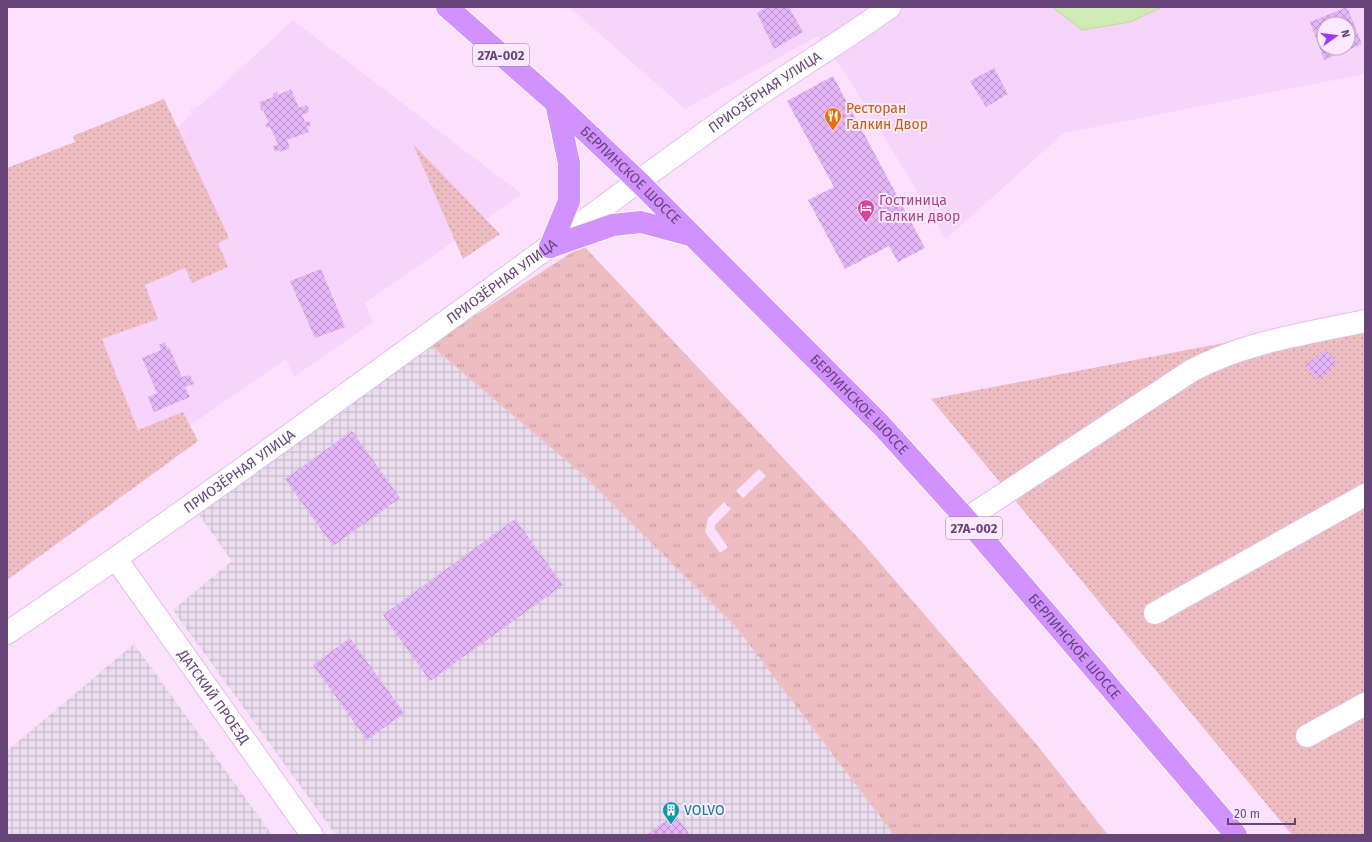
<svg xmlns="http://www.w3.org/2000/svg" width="1372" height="842" font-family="'Fira Sans',sans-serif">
	<defs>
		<pattern id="industrial-grid" width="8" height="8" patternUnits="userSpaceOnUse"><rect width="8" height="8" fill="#e9dcec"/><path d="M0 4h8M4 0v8" fill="none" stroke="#c1b4c4"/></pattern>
		<pattern id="grass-tufts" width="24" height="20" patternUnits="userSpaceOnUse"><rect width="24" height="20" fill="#edbdc1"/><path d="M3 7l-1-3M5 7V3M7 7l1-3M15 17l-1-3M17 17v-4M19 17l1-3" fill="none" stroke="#c49ba2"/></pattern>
		<pattern id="garden-dots" width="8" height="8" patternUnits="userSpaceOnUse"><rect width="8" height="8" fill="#edbdc1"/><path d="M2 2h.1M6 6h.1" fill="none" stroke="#c49ba2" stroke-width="1.8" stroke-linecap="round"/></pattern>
		<pattern id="building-cross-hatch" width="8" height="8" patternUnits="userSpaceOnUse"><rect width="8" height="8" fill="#e4b5f7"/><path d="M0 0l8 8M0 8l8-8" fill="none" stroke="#bd95cd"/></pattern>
	</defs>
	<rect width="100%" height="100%" fill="#fde0fe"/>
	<path fill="#f7d4fc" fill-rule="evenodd" d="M569,7H1365V74L1064,133L946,239L847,76L818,36L685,109ZM1324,24H1348V48H1324Z
		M293,20L522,194L365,303L373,322L294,377L286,359L120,474L46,250L192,114L190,110L202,104Z"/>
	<path fill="url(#industrial-grid)" d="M430,345L583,475L736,627L894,835H336L173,610L232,561L192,505Z
		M134,644L272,835H7V751Z"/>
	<path fill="url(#grass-tufts)" fill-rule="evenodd" d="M583,245L861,541L1037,745L1108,835H894L736,627L583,475L430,345ZM759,469L766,476L743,498L736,491ZM724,502L731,509L715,525V529L728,547L720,553L705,532L708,518Z"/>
	<path fill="url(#garden-dots)" d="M164,99L229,238L218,243L228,267L192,283L185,268L145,285L158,319L102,339L138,430L183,412L198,441L7,580V168L75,142L73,136Z
		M413,144L500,234L463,259Z
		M1365,316V835H1292L931,399Z"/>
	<path fill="#d0eab3" stroke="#bcdd98" d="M1052,7H1162L1130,22L1082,30Z"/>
	<path fill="url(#building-cross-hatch)" fill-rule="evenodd" d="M766,7H789L803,32L774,49L757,13Z
		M1347,7L1362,44L1324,60L1310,22ZM1324,24H1348V48H1324Z
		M994,68L1008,94L986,107L970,81Z
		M833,76L925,248L898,262L889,246L845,269L808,200L834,187L787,101Z
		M291,89L299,108L306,105L308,106L309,112L302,115L305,122L309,121L311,125L307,127L309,132L287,140L290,148L281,152L280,150L275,152L273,146L278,144L270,127L267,128L265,124L269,123L263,110L261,111L260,102L273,97V94L277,92L278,95Z
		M321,269L345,327L315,338L290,281Z
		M165,342L167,348L169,347L182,377L190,375L194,384L185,387L190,397L154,412L148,397L157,393L142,358L161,350L159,345Z
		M1325,349L1337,363L1318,380L1305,366Z
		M352,431L400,498L333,546L285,479Z
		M515,519L563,585L430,681L383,615Z
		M350,638L404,713L367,740L313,665Z
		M675,814L690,835H646Z"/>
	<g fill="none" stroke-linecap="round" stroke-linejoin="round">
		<g stroke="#e0c0e8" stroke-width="24">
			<g id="minor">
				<path d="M966,519L1191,371C1244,342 1306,334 1365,321"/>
				<path id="s1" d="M116,559L312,835"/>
				<path d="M1155,613L1365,495"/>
				<path id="s2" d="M7,633C255,465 494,285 737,110C787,74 840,43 890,7"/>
				<path d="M1307,736L1365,704"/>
			</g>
		</g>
		<g stroke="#fff" stroke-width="24">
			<g id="highway">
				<path id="s3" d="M447,7L556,103L639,182L882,426L966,519L1236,835"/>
				<path d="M550,247L613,225L641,222L693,236"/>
				<path d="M550,247L569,201V163L556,103"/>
			</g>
		</g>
		<use href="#minor" stroke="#fff" stroke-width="22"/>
		<use href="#highway" stroke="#d191ff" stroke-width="22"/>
	</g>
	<defs>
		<g id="restaurant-pin" transform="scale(0.9)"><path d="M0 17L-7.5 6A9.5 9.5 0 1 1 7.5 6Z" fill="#e8710a" stroke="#fde9ff"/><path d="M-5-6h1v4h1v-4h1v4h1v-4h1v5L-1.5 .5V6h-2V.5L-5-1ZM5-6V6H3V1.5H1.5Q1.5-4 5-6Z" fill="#fff"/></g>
		<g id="hotel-pin" transform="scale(0.9)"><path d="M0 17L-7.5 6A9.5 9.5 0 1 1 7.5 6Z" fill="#d1479c" stroke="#fde9ff"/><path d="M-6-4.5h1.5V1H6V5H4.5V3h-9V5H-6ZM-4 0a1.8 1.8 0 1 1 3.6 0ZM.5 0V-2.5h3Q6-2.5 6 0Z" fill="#fff"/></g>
		<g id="building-pin" transform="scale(0.9)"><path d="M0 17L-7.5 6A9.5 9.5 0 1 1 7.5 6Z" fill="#0f9aa8" stroke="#fde9ff"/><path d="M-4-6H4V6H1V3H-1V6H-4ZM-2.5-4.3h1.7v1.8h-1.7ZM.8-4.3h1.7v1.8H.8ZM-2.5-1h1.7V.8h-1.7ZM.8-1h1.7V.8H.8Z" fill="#fff"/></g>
	</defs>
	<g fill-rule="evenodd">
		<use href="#restaurant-pin" x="833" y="116"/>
		<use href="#hotel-pin" x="866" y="208"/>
		<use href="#building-pin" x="671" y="810"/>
	</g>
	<g text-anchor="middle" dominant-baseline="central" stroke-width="4" stroke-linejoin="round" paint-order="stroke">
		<g fill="#fde9ff" stroke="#9476a0" stroke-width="1">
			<rect x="473" y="44" width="56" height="22" rx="3"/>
			<rect x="946" y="517" width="56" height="22" rx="3"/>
		</g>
		<g font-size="13" font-weight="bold" fill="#674578">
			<text x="501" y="55">27А-002</text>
			<text x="974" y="528">27А-002</text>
		</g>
		<g font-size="14" fill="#674578" stroke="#fde9ff">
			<text stroke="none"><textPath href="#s2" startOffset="931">ПРИОЗЁРНАЯ УЛИЦА</textPath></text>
			<text stroke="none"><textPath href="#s3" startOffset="249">БЕРЛИНСКОЕ ШОССЕ</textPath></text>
			<text stroke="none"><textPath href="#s2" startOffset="607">ПРИОЗЁРНАЯ УЛИЦА</textPath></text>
			<text stroke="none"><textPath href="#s3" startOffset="573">БЕРЛИНСКОЕ ШОССЕ</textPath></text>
			<text stroke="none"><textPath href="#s2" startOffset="283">ПРИОЗЁРНАЯ УЛИЦА</textPath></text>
			<text stroke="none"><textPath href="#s3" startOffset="897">БЕРЛИНСКОЕ ШОССЕ</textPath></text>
			<text stroke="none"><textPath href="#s1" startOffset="169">ДАТСКИЙ ПРОЕЗД</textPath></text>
		</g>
		<g font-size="14" fill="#c56008" stroke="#fde9ff" text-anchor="start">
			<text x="846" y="108">Ресторан<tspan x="846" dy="16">Галкин Двор</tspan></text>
		</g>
		<g font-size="14" fill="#b23c85" stroke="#fde9ff" text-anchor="start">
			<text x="879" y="200">Гостиница<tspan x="879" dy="16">Галкин двор</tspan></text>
		</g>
		<g font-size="14" fill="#0d838f" stroke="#fde9ff" text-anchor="start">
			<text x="684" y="810">VOLVO</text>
		</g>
	</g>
	<rect width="1372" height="842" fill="none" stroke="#674578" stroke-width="16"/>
	<g transform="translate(1336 36) rotate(76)"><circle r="19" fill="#fde9ff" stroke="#c1a7c9"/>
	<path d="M0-3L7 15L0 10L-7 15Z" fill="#a038f5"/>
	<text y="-6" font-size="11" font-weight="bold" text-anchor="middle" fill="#674578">N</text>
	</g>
	<path d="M1228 818v6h67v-6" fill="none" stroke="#674578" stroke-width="2"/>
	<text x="1234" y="818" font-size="12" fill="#674578" stroke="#fde9ff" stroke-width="3" paint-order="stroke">20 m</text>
</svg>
